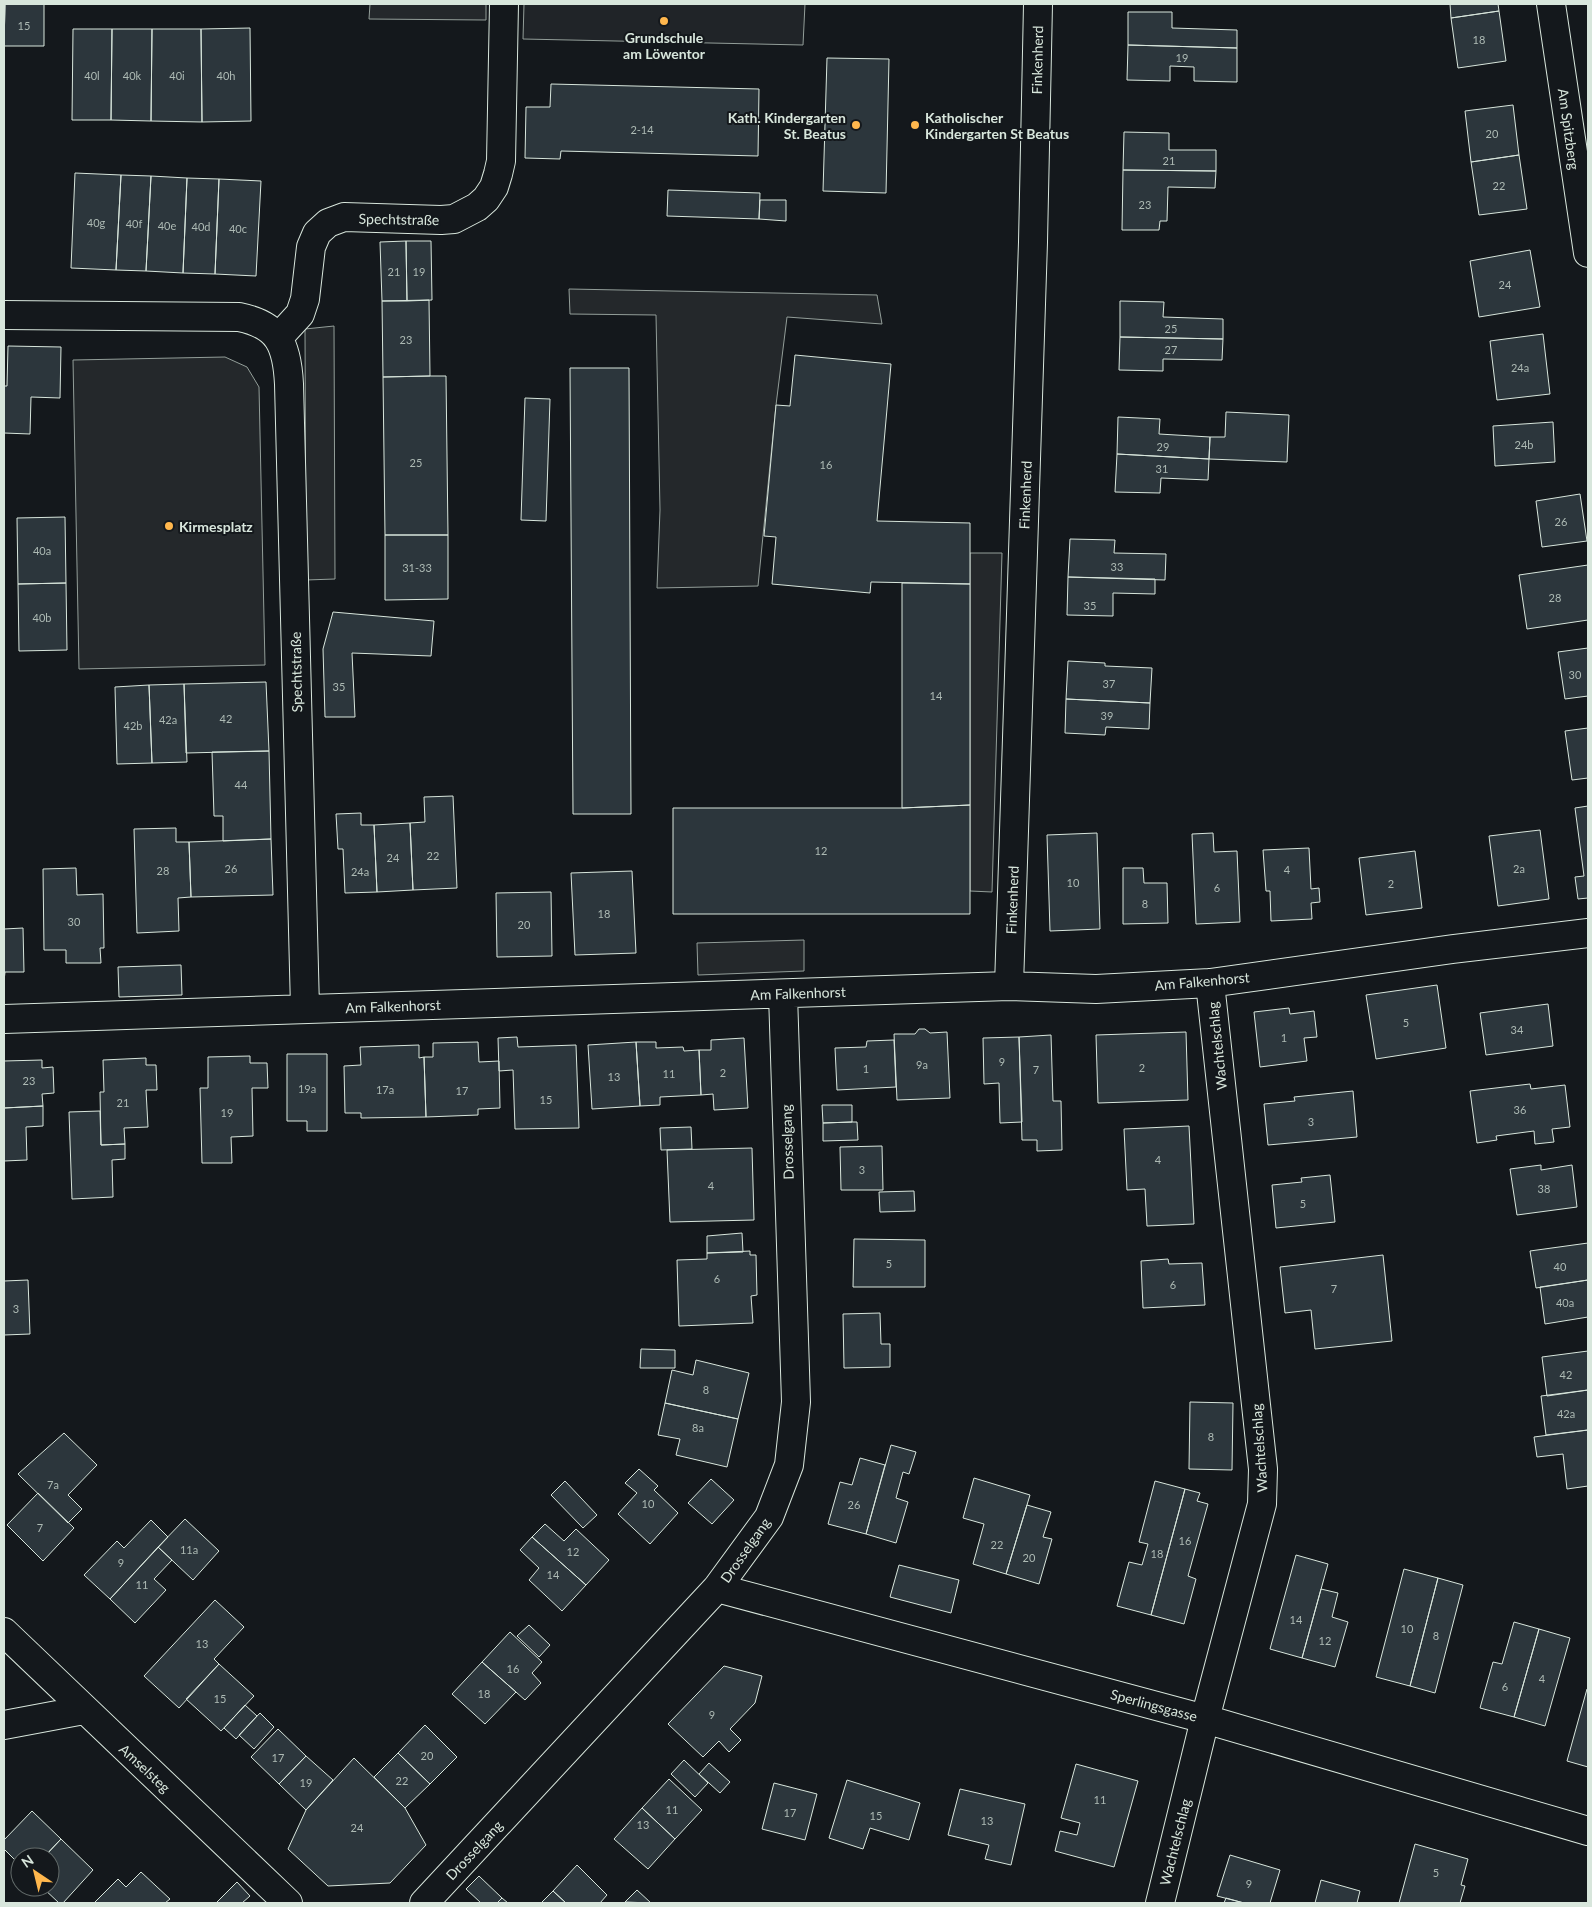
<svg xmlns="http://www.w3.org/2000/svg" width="1592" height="1907" font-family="Lato,sans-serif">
	<rect width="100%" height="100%" fill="#14181c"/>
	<path fill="#202428" stroke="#939e99" d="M524,4H805L803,45L523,39Z"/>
	<path fill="#24282b" stroke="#939e99" d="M370,4H486V20L369,19Z
		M569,289L877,295L882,324L787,317L776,405L758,586L657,588L660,510L656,315L570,314Z
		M334,326L335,579L306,580L305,329Z
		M225,357L247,367L259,387L265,665L79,669L73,360Z
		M970,553H1002L992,892L970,891Z
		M804,940V971L698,975L697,943Z"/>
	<path fill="#2c363c" stroke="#d8e6dc" d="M4,4H5L4,46Z
		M5,4H44V46H4Z
		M1450,4H1498L1499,11L1451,18Z
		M1499,11L1506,61L1458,68L1451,18Z
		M1128,12H1172V28L1237,30V48L1128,45Z
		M250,28L251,121L202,122L201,29Z
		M73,29H112L111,120H72Z
		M112,29H152L151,121L111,120Z
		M152,29H201L202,122L151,121Z
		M1128,45L1237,48V82L1194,81V67L1170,66V81L1127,80Z
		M827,58L889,59L886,193L823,191Z
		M551,84L759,89L758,156L561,151L560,159L525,158L526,107H550Z
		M1513,105L1519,155L1471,162L1465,111Z
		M1124,132L1169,133V150H1216V171L1123,170Z
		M1519,155L1527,209L1479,215L1471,162Z
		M1123,170L1216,171L1215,188L1168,187L1167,221H1160L1159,230H1122Z
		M75,173L121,175L116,270L71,268Z
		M121,175L151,176L146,271L116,270Z
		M151,176L187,178L183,273L146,271Z
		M187,178L219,179L215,274L183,273Z
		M219,179L261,181L256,276L215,274Z
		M668,190L760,193L759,219L667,216Z
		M760,200H786V221L759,219Z
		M406,241H431L432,300L407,301Z
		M406,241L407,301H382L380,242Z
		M1530,250L1540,307L1479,317L1470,261Z
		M429,300L430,376L383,377L382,301Z
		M1120,301L1164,302L1163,317L1223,319V339L1120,337Z
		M1543,334L1550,394L1497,400L1490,341Z
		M1120,337L1223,339L1222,360L1163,359V371L1119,370Z
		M8,346L61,347L60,398L31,397L30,434L4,433V386H7Z
		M795,355L891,364L877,521L970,523V584L871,582L870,593L772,584L776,537L764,536L776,405L790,406Z
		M570,368H629L631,814H573Z
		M430,376H446L448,535H385L383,377Z
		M525,398L550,399L546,521L521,520Z
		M1226,412L1289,415L1287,462L1209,459L1210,437H1225Z
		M1118,417L1160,419L1159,434L1210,437L1209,459L1117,454Z
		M1553,422L1555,462L1495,466L1493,426Z
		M1117,454L1209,459L1208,480L1161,478L1160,493L1115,492Z
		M1580,494L1587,541L1542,547L1536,501Z
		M65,517L66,583L18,584L17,518Z
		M385,535H448V599L385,600Z
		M1070,539L1115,540L1114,553L1166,554L1165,580L1068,577Z
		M1588,565V620L1527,629L1519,575Z
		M1068,577L1155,579V594L1113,593V616L1067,615Z
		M66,583L67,650L19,651L18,584Z
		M902,583L970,584V805L902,808Z
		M333,612L434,621L431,656L352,653L355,717H325L323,649Z
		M1588,648V696L1565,699L1558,652Z
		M1068,661L1105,663V666L1152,668L1150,703L1066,699Z
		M266,682L269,751L186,753L184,684Z
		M184,684L187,762L152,763L149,685Z
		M149,685L152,763L117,764L115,687Z
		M1066,699L1150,703L1149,729L1106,727L1105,735L1065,733Z
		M1588,728V778L1572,780L1565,731Z
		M269,751L271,839L223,841V816H214L212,752Z
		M453,796L457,888L413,890L410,823L425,822L424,797Z
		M970,805V914H673V808H902Z
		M1588,806V898L1578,899L1575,877L1584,876L1575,808Z
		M361,813V825H374L377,892L345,893L343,849H338L336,814Z
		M410,823L413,890L377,892L374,825Z
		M176,828V842H189L191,897L178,898L179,931L137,933L134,829Z
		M1540,830L1549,899L1498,906L1489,836Z
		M1097,833L1100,929L1050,931L1047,835Z
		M1213,833L1214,852L1237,851L1240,922L1196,924L1192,834Z
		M271,839L273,895L191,897L189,842Z
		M1309,848L1311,889L1319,888L1320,902L1311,903L1312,919L1271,921L1270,891H1266L1263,850Z
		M1415,851L1422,908L1366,915L1359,858Z
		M76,868L77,895L103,894L104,948H100L101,963H66V950H44L43,869Z
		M1123,868H1143L1144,883H1167L1168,923L1123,924Z
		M632,871L636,953L575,955L571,873Z
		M551,892L552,956L497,957L496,893Z
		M23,928L24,972H5L4,981V929Z
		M181,965L182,995L119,997L118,967Z
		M1437,985L1446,1048L1376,1059L1366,995Z
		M1548,1004L1553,1046L1486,1055L1480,1013Z
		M1289,1008L1290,1014L1314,1011L1317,1037L1304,1038L1307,1061L1260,1067L1254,1012Z
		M919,1029H925L930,1033L947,1032L950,1098L897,1100L894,1034H915Z
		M1186,1032L1188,1100L1098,1103L1096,1035Z
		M1051,1035L1053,1101H1061L1062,1150L1037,1151V1140H1022L1019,1037Z
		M517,1037L518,1047L576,1045L579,1128L515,1129L513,1070L499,1071L498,1038Z
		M1019,1037L1022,1122L1000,1123L999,1083L984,1084L983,1038Z
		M744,1038L748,1108L714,1110L713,1094L701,1095L699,1050H711V1040Z
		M894,1040L896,1087L837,1090L835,1048L866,1047L867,1041Z
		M478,1042L479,1062L499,1061L500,1108L478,1109V1115L426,1117L424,1057H433V1043Z
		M636,1042H656V1048L683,1047L684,1051L699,1050L701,1095L660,1097V1105L640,1106Z
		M636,1042L640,1106L592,1109L588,1045Z
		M419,1045V1058L424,1057L426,1117L361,1118V1113H345L344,1066L361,1065L360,1047Z
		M287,1054H327V1131H307V1121H287Z
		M250,1056V1063H267L268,1088H252L253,1136L231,1137L232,1163H202L200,1088H208V1057Z
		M146,1058V1065H156L157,1090H146L148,1127L124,1128L125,1144L101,1145L100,1092H104L103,1060Z
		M42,1060V1068L53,1067L54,1093L42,1094L43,1106L4,1108V1061Z
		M1530,1084L1531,1089L1565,1085L1570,1127L1552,1129L1554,1142L1535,1144L1534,1131L1496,1136L1497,1140L1477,1143L1470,1091Z
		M1353,1091L1357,1137L1268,1145L1264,1104L1295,1101L1294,1097Z
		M822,1105H852V1122L823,1123Z
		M43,1106V1126L26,1127L27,1160L4,1161V1108Z
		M100,1111L101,1145L125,1144V1159L112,1160L113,1197L72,1199L69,1112Z
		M852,1122H857L858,1140L823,1141V1123Z
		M1189,1126L1194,1224L1147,1226L1145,1189L1127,1190L1124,1129Z
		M691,1127L692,1149L661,1150L660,1128Z
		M882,1146L883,1190H841L840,1147Z
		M752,1148L754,1220L670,1222L667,1150Z
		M1541,1165V1170L1572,1165L1577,1207L1517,1215L1510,1169Z
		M1330,1175L1335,1222L1276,1228L1272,1185L1302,1182L1301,1178Z
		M914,1191L915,1211L880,1212L879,1192Z
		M742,1233L743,1252L707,1253V1236Z
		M854,1239L925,1240V1287H853Z
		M1588,1243V1280L1536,1288L1530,1251Z
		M750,1251V1255H756L757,1295L751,1296L753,1323L679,1326L677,1260L707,1259V1253Z
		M1383,1255L1392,1341L1315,1349L1311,1310L1285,1313L1280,1267Z
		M1168,1259L1169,1264L1202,1263L1205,1305L1143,1308L1141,1261Z
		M28,1280L30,1334L4,1335V1281Z
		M1588,1280V1317L1545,1324L1540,1287Z
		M880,1313L881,1344H890V1367L844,1368L843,1314Z
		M641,1349L675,1350V1368H640Z
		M1588,1351V1390L1547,1396L1542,1357Z
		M696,1360L749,1373L738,1419L665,1403L672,1370L693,1375Z
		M1588,1390V1430L1546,1435L1541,1396Z
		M1190,1402L1233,1403L1232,1470L1189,1469Z
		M665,1403L738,1419L727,1467L676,1455L680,1439L658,1435Z
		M1588,1430V1486L1567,1489L1563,1454L1537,1457L1534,1437Z
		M64,1433L97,1465L68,1495L82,1509L68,1523L18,1474Z
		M891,1445L916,1452L909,1474L903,1472L896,1498L908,1502L896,1543L866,1534Z
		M860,1458L885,1465L866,1534L828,1524L840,1482L852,1485Z
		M639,1469L658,1486L654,1490L678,1513L650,1544L618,1514L637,1493L625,1483Z
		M974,1478L1030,1495L1006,1574L973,1564L984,1524L963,1518Z
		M711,1479L734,1500L712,1524L688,1503Z
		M565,1481L597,1515L583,1528L551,1495Z
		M1155,1481L1185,1489L1151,1615L1117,1606L1129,1562L1142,1565L1148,1544L1139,1542Z
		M1185,1489L1200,1493L1197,1501L1208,1504L1188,1576L1196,1579L1184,1624L1151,1615Z
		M38,1493L74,1528L43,1561L7,1525Z
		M1027,1505L1051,1512L1043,1537L1052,1539L1039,1584L1006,1574Z
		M185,1519L219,1551L193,1580L158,1547Z
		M151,1520L168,1537L110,1599L84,1575L117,1541L124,1548Z
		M545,1524L564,1541L576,1529L609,1560L586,1585L532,1537Z
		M532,1537L586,1585L562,1611L529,1580L539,1568L520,1550Z
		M158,1547L172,1560L154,1579L166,1590L135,1623L110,1599Z
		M1296,1555L1328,1564L1302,1658L1270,1649Z
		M899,1565L959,1580L951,1613L890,1597Z
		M1404,1569L1438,1578L1410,1686L1376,1677Z
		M1438,1578L1463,1585L1435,1693L1410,1686Z
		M1321,1589L1338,1593L1332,1617L1348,1622L1335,1667L1302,1658Z
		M215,1600L244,1627L214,1659L219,1664L179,1708L144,1676Z
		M1514,1622L1539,1629L1514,1717L1480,1708L1493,1662L1502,1664Z
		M529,1625L550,1645L539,1657L517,1636Z
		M1539,1629L1570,1638L1545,1726L1514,1717Z
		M510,1632L542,1662L532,1673L541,1683L525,1700L482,1662Z
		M482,1662L516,1692L485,1724L452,1694Z
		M219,1664L254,1696L221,1731L186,1699Z
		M724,1666L762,1676L755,1703L730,1729L741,1740L729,1752L719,1741L703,1757L668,1724Z
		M1587,1689H1588V1767L1567,1761Z
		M245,1705L257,1716L236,1739L224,1728Z
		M260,1713L274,1727L254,1749L239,1735Z
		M425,1725L457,1757L430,1784L398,1753Z
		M278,1729L306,1756L279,1784L251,1757Z
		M398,1753L430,1784L405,1808L374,1777Z
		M306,1756L333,1780L306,1810L279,1784Z
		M354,1758L405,1808L426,1845L390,1883L328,1886L288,1849L306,1810Z
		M684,1760L708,1783L695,1797L671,1774Z
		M709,1763L730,1782L720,1793L699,1774Z
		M1076,1764L1138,1781L1114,1867L1055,1851L1060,1831L1077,1835L1080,1823L1061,1818Z
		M669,1779L702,1810L675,1839L642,1808Z
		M847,1780L920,1803L909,1840L870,1828L863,1849L829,1838Z
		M774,1783L817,1794L805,1840L762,1829Z
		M960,1789L1025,1804L1011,1865L985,1859L989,1845L948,1835Z
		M642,1808L675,1839L648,1869L614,1839Z
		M32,1811L61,1839L44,1857H20V1865L4,1849V1840Z
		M61,1839L93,1870L63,1903H59L42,1887H50V1857H44Z
		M1415,1844L1468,1859L1461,1885L1465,1886L1460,1903H1399Z
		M1230,1855L1280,1870L1270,1903H1244L1217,1896Z
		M577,1865L607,1895L600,1903H566L553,1891Z
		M141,1872L170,1899L165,1903H94L118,1879L126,1887Z
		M479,1876L502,1898L497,1903H481L466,1889Z
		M1321,1880L1360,1891L1357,1903H1315Z
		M237,1882L250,1896L242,1903H219L217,1902Z
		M637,1890L651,1903L625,1902Z
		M553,1891L566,1903H541Z
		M502,1898L508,1903H497Z
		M1226,1898L1244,1903H1224Z"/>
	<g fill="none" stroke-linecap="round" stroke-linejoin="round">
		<g stroke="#d8e6dc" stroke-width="30">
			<path id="street" d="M1551,4L1588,253
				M4,315L239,317C279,325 287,345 289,384L305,1008
				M278,338L300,314L305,299L311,247L317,233L328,223L344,217L441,220L454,219L477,207L486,199L494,187L498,174L501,161L504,4
				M1009,986L1033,242L1038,4
				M4,1019L1009,986L1096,989L1210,983L1453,949L1588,933
				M717,1588L1205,1719L1588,1831
				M4,1632L288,1903
				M4,1725L84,1710
				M424,1903L717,1588L769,1517L789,1465L796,1402L783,994
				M1160,1903L1205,1719L1262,1504L1263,1469L1210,983"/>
		</g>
		<use href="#street" stroke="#14181c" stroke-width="28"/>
	</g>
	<g fill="#ffb74d" stroke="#14181c" stroke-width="2">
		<circle cx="664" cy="21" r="5"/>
		<circle cx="856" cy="125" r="5"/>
		<circle cx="915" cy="125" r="5"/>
		<circle cx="169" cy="526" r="5"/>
	</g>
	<g text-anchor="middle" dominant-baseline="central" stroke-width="4" stroke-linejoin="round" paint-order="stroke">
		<g font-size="11" fill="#adbab4">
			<text x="24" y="25">15</text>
			<text x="1479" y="39">18</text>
			<text x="1182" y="57">19</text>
			<text x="92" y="75">40l</text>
			<text x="132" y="75">40k</text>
			<text x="177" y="75">40i</text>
			<text x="226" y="75">40h</text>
			<text x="642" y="129">2-14</text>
			<text x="1492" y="133">20</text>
			<text x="1169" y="160">21</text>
			<text x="1499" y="185">22</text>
			<text x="1145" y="204">23</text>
			<text x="96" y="222">40g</text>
			<text x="134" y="223">40f</text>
			<text x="167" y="225">40e</text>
			<text x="201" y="226">40d</text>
			<text x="238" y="228">40c</text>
			<text x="394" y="271">21</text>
			<text x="419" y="271">19</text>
			<text x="1505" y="284">24</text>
			<text x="1171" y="328">25</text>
			<text x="406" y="339">23</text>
			<text x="1171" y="349">27</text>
			<text x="1520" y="367">24a</text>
			<text x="1524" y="444">24b</text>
			<text x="1163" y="446">29</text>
			<text x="416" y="462">25</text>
			<text x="826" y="464">16</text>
			<text x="1162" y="468">31</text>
			<text x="1561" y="521">26</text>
			<text x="42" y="550">40a</text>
			<text x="1117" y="566">33</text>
			<text x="417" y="567">31-33</text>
			<text x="1555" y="597">28</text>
			<text x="1090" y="605">35</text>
			<text x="42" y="617">40b</text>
			<text x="1575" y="674">30</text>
			<text x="1109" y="683">37</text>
			<text x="339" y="686">35</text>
			<text x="936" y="695">14</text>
			<text x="1107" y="715">39</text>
			<text x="226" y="718">42</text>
			<text x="168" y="719">42a</text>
			<text x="133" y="725">42b</text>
			<text x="241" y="784">44</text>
			<text x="821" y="850">12</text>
			<text x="433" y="855">22</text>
			<text x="393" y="857">24</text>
			<text x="231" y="868">26</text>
			<text x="1519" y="868">2a</text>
			<text x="1287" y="869">4</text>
			<text x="163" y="870">28</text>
			<text x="360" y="871">24a</text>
			<text x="1073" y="882">10</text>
			<text x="1391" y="883">2</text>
			<text x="1217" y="887">6</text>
			<text x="1145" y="903">8</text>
			<text x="604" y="913">18</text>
			<text x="74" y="921">30</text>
			<text x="524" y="924">20</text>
			<text x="1406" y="1022">5</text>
			<text x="1517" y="1029">34</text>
			<text x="1284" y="1037">1</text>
			<text x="1002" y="1061">9</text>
			<text x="922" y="1064">9a</text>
			<text x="1142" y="1067">2</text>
			<text x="866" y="1068">1</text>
			<text x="1036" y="1069">7</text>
			<text x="723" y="1072">2</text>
			<text x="669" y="1073">11</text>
			<text x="614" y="1076">13</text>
			<text x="29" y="1080">23</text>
			<text x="307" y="1088">19a</text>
			<text x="385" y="1089">17a</text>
			<text x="462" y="1090">17</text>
			<text x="546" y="1099">15</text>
			<text x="123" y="1102">21</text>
			<text x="1520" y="1109">36</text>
			<text x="227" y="1112">19</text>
			<text x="1311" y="1121">3</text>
			<text x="1158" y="1159">4</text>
			<text x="862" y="1169">3</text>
			<text x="711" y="1185">4</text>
			<text x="1544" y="1188">38</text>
			<text x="1303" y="1203">5</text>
			<text x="889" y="1263">5</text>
			<text x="1560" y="1266">40</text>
			<text x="717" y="1278">6</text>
			<text x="1173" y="1284">6</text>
			<text x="1334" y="1288">7</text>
			<text x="1565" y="1302">40a</text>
			<text x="16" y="1308">3</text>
			<text x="1566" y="1374">42</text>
			<text x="706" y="1389">8</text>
			<text x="1566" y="1413">42a</text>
			<text x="698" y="1427">8a</text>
			<text x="1211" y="1436">8</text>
			<text x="53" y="1484">7a</text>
			<text x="648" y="1503">10</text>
			<text x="854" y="1504">26</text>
			<text x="40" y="1527">7</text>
			<text x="1185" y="1540">16</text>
			<text x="997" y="1544">22</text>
			<text x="189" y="1549">11a</text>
			<text x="573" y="1551">12</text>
			<text x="1157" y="1553">18</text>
			<text x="1029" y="1557">20</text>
			<text x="121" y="1562">9</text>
			<text x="553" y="1574">14</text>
			<text x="142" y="1584">11</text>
			<text x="1296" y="1619">14</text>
			<text x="1407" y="1628">10</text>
			<text x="1436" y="1635">8</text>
			<text x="1325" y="1640">12</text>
			<text x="202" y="1643">13</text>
			<text x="513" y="1668">16</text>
			<text x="1542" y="1678">4</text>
			<text x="1505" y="1686">6</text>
			<text x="484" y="1693">18</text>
			<text x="220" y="1698">15</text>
			<text x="712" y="1714">9</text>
			<text x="427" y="1755">20</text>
			<text x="278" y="1757">17</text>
			<text x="402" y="1780">22</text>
			<text x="306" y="1782">19</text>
			<text x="1100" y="1799">11</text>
			<text x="672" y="1809">11</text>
			<text x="790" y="1812">17</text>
			<text x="876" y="1815">15</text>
			<text x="987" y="1820">13</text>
			<text x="643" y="1824">13</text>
			<text x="357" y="1827">24</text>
			<text x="1436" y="1872">5</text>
			<text x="1249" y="1883">9</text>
		</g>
		<g font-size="14" font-weight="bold" fill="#d8e6dc" stroke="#14181c" text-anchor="start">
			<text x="664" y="37" text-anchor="middle">Grundschule<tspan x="664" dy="16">am Löwentor</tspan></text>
			<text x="846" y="117" text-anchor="end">Kath. Kindergarten<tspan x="846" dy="16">St. Beatus</tspan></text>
			<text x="925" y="117">Katholischer<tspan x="925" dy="16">Kindergarten St Beatus</tspan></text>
			<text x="179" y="526">Kirmesplatz</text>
		</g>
		<g font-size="14" fill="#d8e6dc" stroke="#14181c">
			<text transform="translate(1037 60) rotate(-89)">Finkenherd</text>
			<text transform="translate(1569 129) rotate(82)">Am Spitzberg</text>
			<text transform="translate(399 219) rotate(1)">Spechtstraße</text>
			<text transform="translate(1025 495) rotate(-88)">Finkenherd</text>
			<text transform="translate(296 672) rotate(-91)">Spechtstraße</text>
			<text transform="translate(1012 900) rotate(-88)">Finkenherd</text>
			<text transform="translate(1202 981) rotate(-5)">Am Falkenhorst</text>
			<text transform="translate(798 993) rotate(-2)">Am Falkenhorst</text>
			<text transform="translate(393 1006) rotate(-2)">Am Falkenhorst</text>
			<text transform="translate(1217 1046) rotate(-96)">Wachtelschlag</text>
			<text transform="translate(787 1142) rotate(-92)">Drosselgang</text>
			<text transform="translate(1259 1448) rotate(-94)">Wachtelschlag</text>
			<text transform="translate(745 1550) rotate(-55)">Drosselgang</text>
			<text transform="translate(1154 1705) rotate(15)">Sperlingsgasse</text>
			<text transform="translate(145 1768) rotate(43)">Amselsteg</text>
			<text transform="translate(1175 1842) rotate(-76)">Wachtelschlag</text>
			<text transform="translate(474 1850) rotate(-47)">Drosselgang</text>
		</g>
	</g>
	<rect width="1592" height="1907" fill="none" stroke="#d8e6dc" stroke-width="10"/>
	<g transform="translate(35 1872) rotate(325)"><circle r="24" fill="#14181c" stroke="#626a69"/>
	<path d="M0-4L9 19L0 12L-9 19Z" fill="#ffb74d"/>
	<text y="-8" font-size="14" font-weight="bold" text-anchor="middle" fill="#d8e6dc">N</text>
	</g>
</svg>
